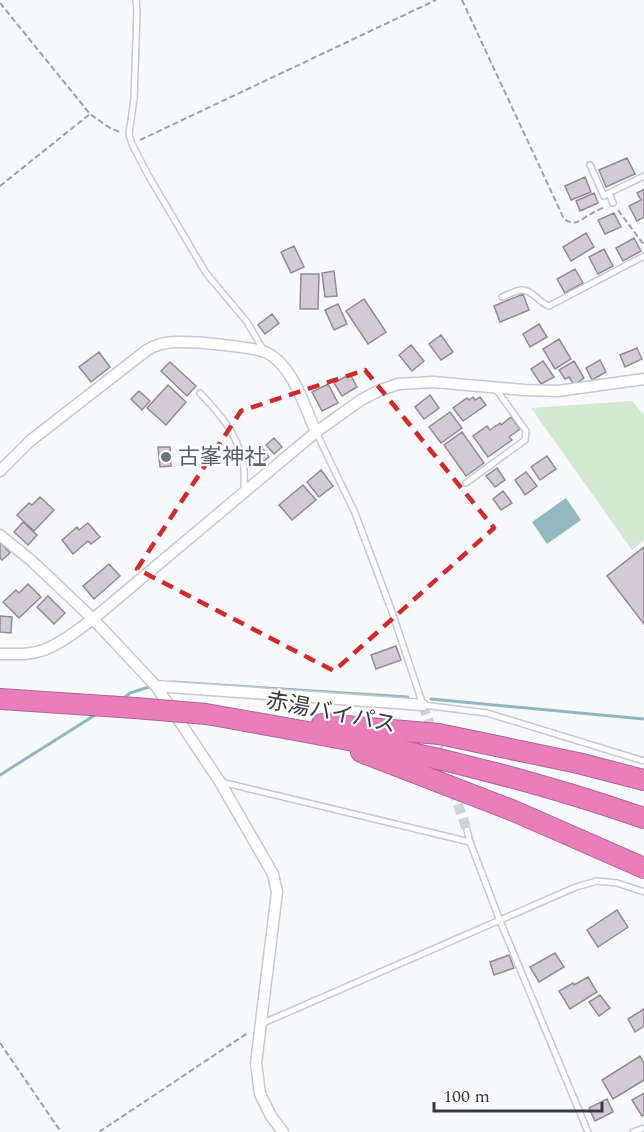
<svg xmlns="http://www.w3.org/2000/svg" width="644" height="1132" font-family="Spectral,'Noto Sans JP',serif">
	<rect width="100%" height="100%" fill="#f8f9fd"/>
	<path fill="#d1e9d1" d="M632,401L644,415V540L632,550L531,408Z"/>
	<path fill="#92b8bf" d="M566,498L581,520L547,544L532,522Z"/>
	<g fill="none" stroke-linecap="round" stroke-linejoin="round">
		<path stroke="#92b8bf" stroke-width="3" d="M173,682L408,697
			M125,697L130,693L149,687
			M431,699L644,719
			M0,775L95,715"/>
	</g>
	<path fill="#d3cbd4" stroke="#938b93" stroke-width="1.5" d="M627,158L635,174L606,187L599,170Z
		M585,177L591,192L571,200L565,186Z
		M644,189V217L637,221L629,206L641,200L637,193Z
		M594,193L598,203L580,211L576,201Z
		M614,213L621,227L605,234L598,220Z
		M586,233L594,247L571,261L563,247Z
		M634,238L641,251L623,261L616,248Z
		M294,246L304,267L291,273L281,252Z
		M604,249L613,266L598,274L589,257Z
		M575,269L583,283L565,293L557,279Z
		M334,271L337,296L325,297L322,273Z
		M301,274H319L318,309H300Z
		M523,294L529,310L500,322L494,306Z
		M364,299L386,332L368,344L346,311Z
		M338,304L347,324L334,330L325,310Z
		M272,314L279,323L265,334L258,325Z
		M539,324L547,337L530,347L523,334Z
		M441,335L453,352L441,360L429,344Z
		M559,339L571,359L555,369L543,349Z
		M411,345L424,361L412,371L399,355Z
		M637,348L642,359L625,367L620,355Z
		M99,352L110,367L91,382L79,367Z
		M600,360L606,372L592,380L586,368Z
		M543,361L554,377L541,384L531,369Z
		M574,361L584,378L574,385L569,377L565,379L559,370Z
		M170,362L196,386L187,396L161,371Z
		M350,374L357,387L342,396L334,383Z
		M328,384L338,403L322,411L312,392Z
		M168,385L186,402L166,425L147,408Z
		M139,391L150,401L142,410L131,399Z
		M430,395L439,408L424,419L415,407Z
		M473,397L475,400L480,397L486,405L463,421L453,408L467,398L469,400Z
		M450,412L462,428L441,443L429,427Z
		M511,417L520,429L509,437L512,440L488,457L473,436L487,426L490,430L500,423L501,425Z
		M462,432L484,463L466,476L444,445Z
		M274,438L282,447L274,454L266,445Z
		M158,447H170L171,466L160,467Z
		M262,448L269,457L259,465L252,456Z
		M547,456L556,469L540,480L531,467Z
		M497,468L505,480L495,487L486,476Z
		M321,470L333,486L319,497L307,482Z
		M526,472L537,486L525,495L515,480Z
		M303,485L316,500L292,520L279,505Z
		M503,491L512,503L501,510L493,499Z
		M40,497L54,510L34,531L17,515L29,503L32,505Z
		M23,522L37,535L28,545L14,532Z
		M88,523L100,537L91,544L88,541L73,554L62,540L77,527L79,530Z
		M0,542L10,553L2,560L0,558Z
		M644,547V624L607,576Z
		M109,564L120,576L94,599L83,586Z
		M28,584L41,597L19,618L3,602L16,590L19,593Z
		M48,596L65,613L54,624L37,607Z
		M0,616L12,617L11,633L0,632Z
		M396,646L401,660L376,669L371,655Z
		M617,910L628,927L598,947L587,930Z
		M555,953L564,967L539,982L530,967Z
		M509,955L514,968L494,975L490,962Z
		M588,977L597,992L570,1009L559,991L573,983L574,985Z
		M600,995L610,1008L599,1016L589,1002Z
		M644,1009V1026L635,1032L628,1019Z
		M640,1056L644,1063V1080L613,1099L602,1080Z
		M644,1093V1115L642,1116L632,1100Z
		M607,1099L613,1112L595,1121L589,1108Z"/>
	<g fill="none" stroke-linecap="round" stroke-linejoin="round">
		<path stroke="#d2d3d7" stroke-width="10" stroke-dasharray="10 5" stroke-linecap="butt" d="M423,705L467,830"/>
		<g stroke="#c6c8d3" stroke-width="8">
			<path id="service" d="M136,0L137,11L134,99L129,134L132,144L148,175L206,273L247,322L264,351
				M590,165L604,196L609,193
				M613,203L609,193L644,176
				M502,297C508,295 516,290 522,290C533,290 539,303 549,306L644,256
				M200,393C219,413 237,433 243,462C245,471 244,481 244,491
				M316,432L355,513L391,609L423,705L487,713L644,761
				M466,483L525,440L526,431L496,389
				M221,782L470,842
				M467,830L470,842L500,921L588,1132
				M261,1024L576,887L597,881L617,883L644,892
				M633,1132L644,1128"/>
		</g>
		<g stroke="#c6c8d3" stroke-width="13">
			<path id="minor" d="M0,471L30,441L147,350C165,339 185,342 205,343C220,345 252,347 265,352C292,363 305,408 316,432
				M0,535L33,562L93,619L156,686L220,782L273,874L277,892L256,1063L260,1094L271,1116L283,1132
				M0,654C15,654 30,655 44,650C62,643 78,630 93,619L316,432L361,400L378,391L398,384L433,382L524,390L558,391L644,379
				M156,686L423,705"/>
		</g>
		<g stroke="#ac6791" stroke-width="22">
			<path id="motorway" d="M0,699L135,708
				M206,714C269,725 332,736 394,749C479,767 562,790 644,818
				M322,724L439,734L578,763L644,780
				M361,752L514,811L644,868"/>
		</g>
		<path stroke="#a0a1a5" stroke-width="2" stroke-dasharray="6 3" stroke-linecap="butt" d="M462,0L564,219C577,227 579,220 591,214C595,211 600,209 605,207
			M0,3L90,114L110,128L120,132
			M140,140L436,0
			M0,186L90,114
			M618,210L644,245
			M0,1043L61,1132
			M99,1132L249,1032"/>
		<use href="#service" stroke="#fff" stroke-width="5"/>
		<use href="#minor" stroke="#fff" stroke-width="10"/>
		<use href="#motorway" stroke="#ea7ebd" stroke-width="20"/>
		<g stroke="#ac6791" stroke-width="22" stroke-linecap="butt">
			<path id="motorway-bridge" d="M135,708L206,714"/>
		</g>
		<use href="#motorway-bridge" stroke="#ea7ebd" stroke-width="20"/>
	</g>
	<path fill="none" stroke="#d62828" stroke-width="4.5" stroke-dasharray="12 8" stroke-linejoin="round" d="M365,370L494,528L334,671L137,569L241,411Z"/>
	<circle fill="#6b7280" stroke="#fff" stroke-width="2" cx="166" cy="457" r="6"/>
	<g text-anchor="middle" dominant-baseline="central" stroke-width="4.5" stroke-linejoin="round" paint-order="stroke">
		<g font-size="22" fill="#5b616d" stroke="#fff" text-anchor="start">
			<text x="178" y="457">古峯神社</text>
		</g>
		<g font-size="22" fill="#3a3b3f" stroke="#fff">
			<text transform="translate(331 713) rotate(11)">赤湯バイパス</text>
		</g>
	</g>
	<path d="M434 1102v9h168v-9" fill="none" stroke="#3a3b3f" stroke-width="3"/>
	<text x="443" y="1102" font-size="18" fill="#3a3b3f" stroke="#ffffff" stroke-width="4.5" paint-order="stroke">100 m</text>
</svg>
